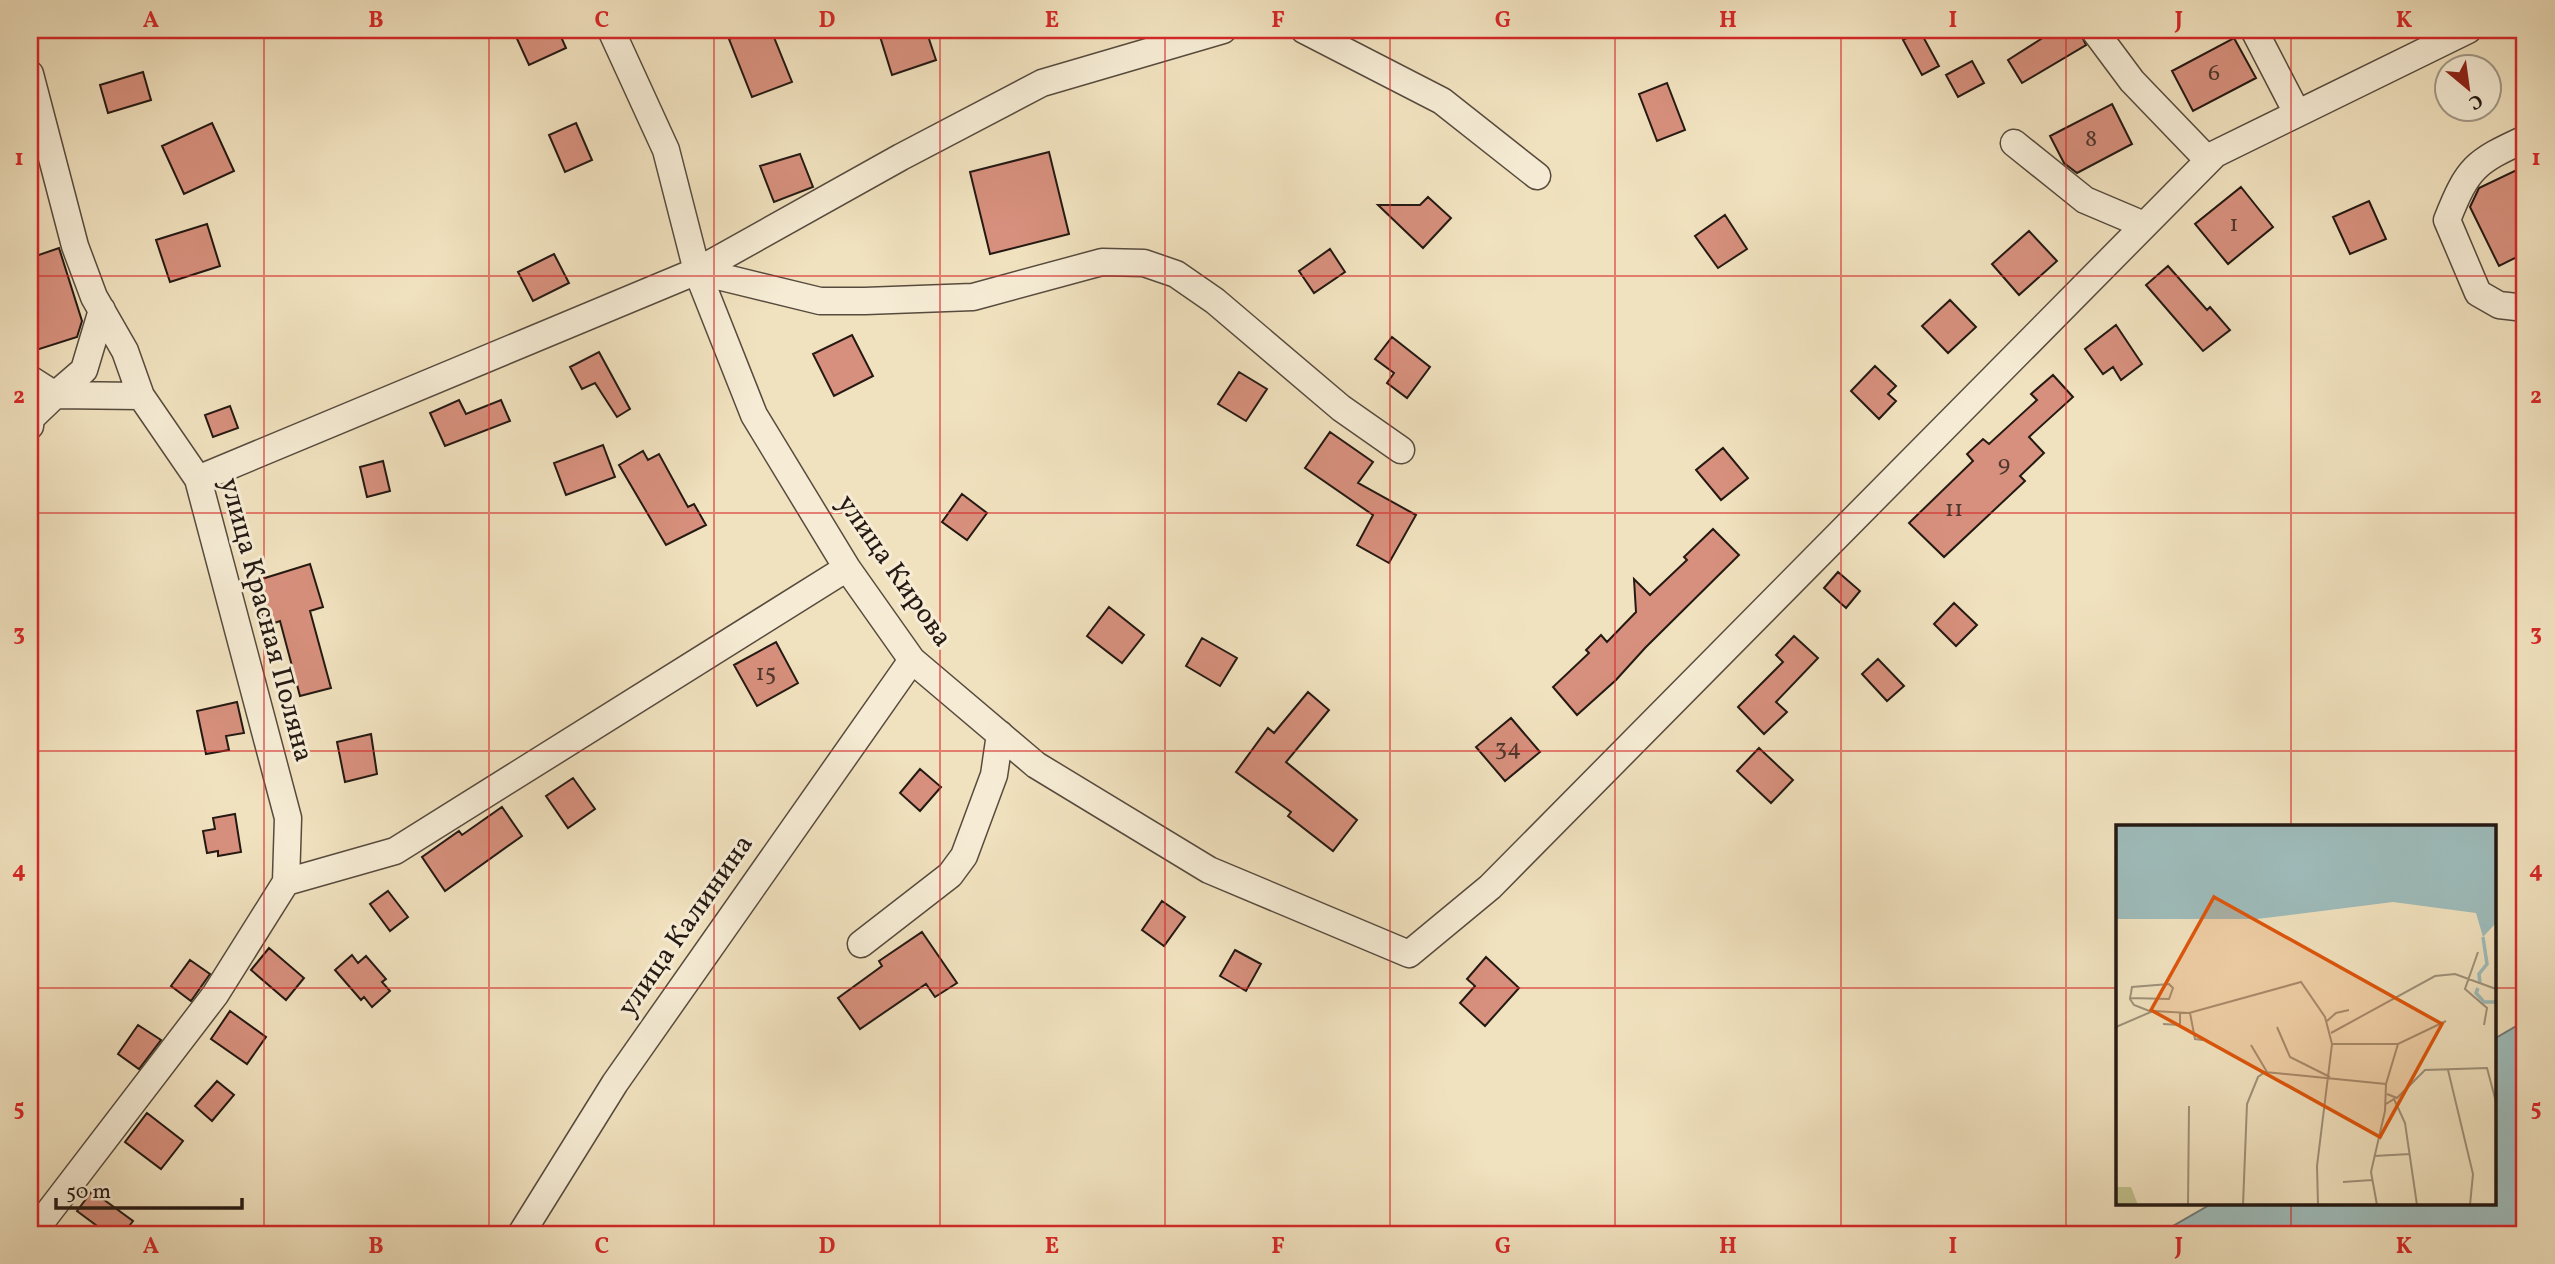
<svg xmlns="http://www.w3.org/2000/svg" width="2555" height="1264" font-family="Vollkorn,serif">
	<rect width="100%" height="100%" fill="#f1e2bf"/>
	<filter id="stains"><feTurbulence type="fractalNoise" baseFrequency=".00286" numOctaves="4"/><feColorMatrix values="0 0 0 0 .2 0 0 0 0 .09 0 0 0 0 .02 0 0 0 .5 -.17"/></filter>
	<radialGradient id="worn" r=".72"><stop offset=".6" stop-color="#630" stop-opacity="0"/><stop offset="1" stop-color="#630" stop-opacity=".3"/></radialGradient>
	<path fill="#9ebcbb" stroke="#6d7b78" stroke-width="2" d="M2525,1021V1234H2159L2213,1203H2494V1039Z"/>
	<path fill="#d7907d" stroke="#241913" stroke-width="2" d="M513,30H558L566,48L529,65Z
		M754,30H771L792,82L752,97L729,39Z
		M878,30H926L936,60L892,75Z
		M2035,30H2079L2086,45L2022,83L2008,60L2041,39Z
		M1920,31L1939,66L1922,75L1903,40Z
		M2234,38L2256,78L2193,111L2172,71Z
		M1972,61L1984,83L1958,97L1946,75Z
		M143,72L151,100L108,113L100,85Z
		M1667,83L1685,130L1657,141L1639,94Z
		M2112,104L2132,144L2077,173L2064,163L2050,136Z
		M212,123L234,171L184,194L162,146Z
		M576,123L592,160L565,172L549,135Z
		M1049,152L1069,234L990,254L970,172Z
		M800,154L813,187L774,202L760,166Z
		M2525,166V253L2499,266L2470,207L2479,188Z
		M2241,187L2273,227L2228,264L2195,224Z
		M1428,197L1451,218L1423,248L1378,205H1420Z
		M2369,201L2386,239L2350,254L2333,217Z
		M1725,215L1747,249L1718,268L1695,236Z
		M207,224L220,266L170,282L156,240Z
		M2029,231L2057,261L2019,295L1992,264Z
		M59,248L82,321L77,337L30,352V258Z
		M1330,249L1345,272L1314,293L1299,271Z
		M554,254L569,283L533,301L518,272Z
		M2168,266L2207,310L2210,307L2230,330L2203,351L2146,285Z
		M1950,300L1976,327L1948,353L1922,326Z
		M2116,325L2142,364L2121,380L2113,367L2103,374L2085,349Z
		M852,335L873,376L834,396L813,354Z
		M1392,337L1430,367L1407,398L1387,383L1394,373L1375,359Z
		M599,352L630,409L617,417L595,383L582,389L570,367Z
		M1875,366L1896,386L1888,394L1896,401L1879,419L1851,391Z
		M1239,372L1267,389L1246,421L1218,404Z
		M2053,375L2073,397L2029,437L2044,453L2020,476L2025,481L1944,557L1909,523L1973,461L1967,454L1983,439L1989,444L2037,400L2031,394Z
		M459,400L466,414L501,400L510,421L445,446L430,413Z
		M230,406L238,428L213,437L205,415Z
		M1330,432L1373,462L1358,483L1416,515L1389,563L1357,545L1373,515L1305,468Z
		M603,445L615,477L566,495L554,463Z
		M1723,448L1748,478L1721,500L1696,470Z
		M643,451L648,460L659,454L688,507L694,504L706,525L666,545L619,465Z
		M383,461L390,491L367,497L360,467Z
		M962,494L987,513L967,540L942,522Z
		M1713,529L1739,555L1645,648L1616,680L1577,715L1553,687L1589,653L1586,650L1601,635L1607,642L1636,612L1634,579L1650,595L1687,560L1684,557Z
		M310,564L323,607L310,611L331,688L300,696L280,621L266,626L252,582Z
		M1838,572L1860,591L1846,608L1824,588Z
		M1954,603L1977,625L1956,646L1934,624Z
		M1109,607L1144,635L1122,663L1087,636Z
		M1794,636L1818,658L1776,702L1787,712L1764,734L1738,707L1783,662L1776,655Z
		M1202,638L1237,658L1220,686L1186,666Z
		M776,642L798,683L757,706L734,665Z
		M1878,659L1904,686L1887,701L1862,674Z
		M1308,692L1329,710L1286,762L1357,820L1333,851L1288,816L1291,812L1236,772L1268,728L1274,733Z
		M237,702L244,733L226,736L229,750L206,754L197,711Z
		M1511,718L1540,752L1505,781L1476,747Z
		M371,734L377,774L345,782L337,742Z
		M1759,748L1793,780L1771,803L1737,771Z
		M920,769L941,787L920,811L900,793Z
		M573,778L595,809L568,828L546,796Z
		M502,807L522,836L445,891L422,857L459,831L462,835Z
		M235,814L241,852L218,856V851L207,853L203,831L215,829L213,818Z
		M388,891L408,917L390,931L370,904Z
		M1162,901L1185,917L1164,946L1142,930Z
		M922,932L957,983L935,997L926,984L860,1029L838,998L882,966L879,961Z
		M269,948L304,978L286,1000L251,970Z
		M1235,950L1261,964L1246,991L1220,976Z
		M352,955L358,963L366,956L386,979L382,982L390,991L372,1007L364,997L361,1000L335,970Z
		M1486,957L1519,988L1485,1026L1460,1003L1475,986L1467,979Z
		M190,960L210,974L191,1001L171,986Z
		M230,1011L266,1037L247,1064L211,1039Z
		M138,1025L161,1040L139,1069L118,1054Z
		M217,1081L234,1095L212,1121L195,1106Z
		M147,1113L183,1141L161,1169L125,1142Z
		M92,1191L133,1221L123,1234H108L77,1211Z"/>
	<g fill="none" stroke-linecap="round" stroke-linejoin="round">
		<g stroke="#574b3e" stroke-width="29">
			<path id="minor" d="M611,30L666,150L697,271L754,415L847,568L912,660L1036,765L1209,870L1409,954L1490,887L2215,154L2468,30
				M1304,30L1442,101L1537,176
				M2094,30L2132,81L2208,160
				M2254,30L2297,113
				M30,74L75,246L94,297L125,351L141,396L198,479L288,818L286,882
				M2525,139C2475,162 2468,167 2447,220L2478,293L2499,305L2525,308
				M2014,143L2085,200L2144,225
				M697,271L820,301H865L973,297L1102,262L1144,263L1176,274L1215,301L1341,408L1401,450
				M30,379L55,395L84,370L102,310
				M30,426L31,418L55,395L141,396
				M198,479L697,271L901,157L1042,83L1223,30
				M861,944L950,875L964,856L994,775L1000,734
				M32,1234L215,995L286,882L395,851L847,568
				M521,1234L615,1083L912,660"/>
		</g>
		<use href="#minor" stroke="#f6ecd5" stroke-width="26"/>
	</g>
	<path fill="none" stroke="#d62828" stroke-width="2" stroke-opacity="0.55" d="M264,30V1234M489,30V1234M714,30V1234M940,30V1234M1165,30V1234M1390,30V1234M1615,30V1234M1841,30V1234M2066,30V1234M2291,30V827M30,276H2525M30,513H2525M30,751H2525M30,988H2118M2494,988H2525M2291,1203V1234"/>
	<g text-anchor="middle" dominant-baseline="central" stroke-width="6" stroke-linejoin="round" paint-order="stroke">
		<g font-size="24" fill="#51372e">
			<text x="2214" y="74">6</text>
			<text x="2091" y="140">8</text>
			<text x="2234" y="225">1</text>
			<text x="2004" y="465">9</text>
			<text x="1954" y="510">11</text>
			<text x="766" y="674">15</text>
			<text x="1508" y="749">34</text>
		</g>
		<g font-size="28" fill="#241913" stroke="#f6ecd5">
			<text transform="translate(894 571) rotate(55)">улица Кирова</text>
			<text transform="translate(266 620) rotate(75)">улица Красная Поляна</text>
			<text transform="translate(686 926) rotate(-55)">улица Калинина</text>
		</g>
	</g>
	<g transform="translate(2116 825)">
		<rect width="380" height="380" fill="#f1e2bf"/>
		<path d="M0,362H15L22,380H0Z" fill="#c1c18d"/>
		<path d="M0,0H380V98L367,112L360,88L277,77L141,94H0Z" fill="#9ebcbb"/>
		<path fill="none" stroke="#9ebcbb" stroke-width="3.5" d="M0,34L210,24L380,6M0,44L214,34L311,24L356,25L380,38M364,158L363,149L371,139L367,112M362,163L360,168L368,177H380"/>
		<path fill="none" stroke="#9f927a" stroke-width="2" d="M362,127L349,164L371,183L368,200M14,173L53,174L57,163L53,159L16,162L15,168L14,173V174L18,180L36,187M74,188L79,214L87,215M211,196L220,188L233,185M47,199L64,200V188M0,202L37,186L73,188L185,157L209,192L216,219L201,341L202,380M161,202L174,232L214,252M215,208L319,151L339,149L380,164M216,219H282L330,196M135,220L151,247M380,239V267M332,245L357,349L354,380M271,269L281,273L309,245L371,243L380,277M270,279L278,274L289,298L301,380M258,331L294,329M227,357L256,355M72,380L73,281M127,380L131,279L142,252L149,247L270,259M261,380L255,347L269,286L270,259L282,219"/>
		<path fill="#de560c" fill-opacity="0.15" stroke="#de560c" stroke-width="3.5" d="M98,72L326,199L264,312L35,185Z"/>
		<rect width="380" height="380" fill="none" stroke="#241913" stroke-width="3.5"/>
	</g>
	<rect width="2555" height="1264" fill="none" stroke="#f1e2bf" stroke-width="77"/>
	<g transform="translate(2468 88) rotate(151)"><circle r="33" fill="#f6ecd5" stroke="#a29887" stroke-width="2"/>
	<path d="M0-5L12 26L0 18L-12 26Z" fill="#8f2418"/>
	<text y="-10" font-size="19" font-weight="bold" text-anchor="middle" fill="#241913">С</text>
	</g>
	<path d="M56 1198v10h186v-10" fill="none" stroke="#241913" stroke-width="3.5"/>
	<text x="66" y="1198" font-size="21" fill="#241913" stroke="#f6ecd5" stroke-width="5" paint-order="stroke">50 m</text>
	<rect x="38" y="38" width="2478" height="1188" fill="none" stroke="#d62828" stroke-width="2.5"/>
	<g font-size="23" text-anchor="middle" font-weight="bold" fill="#d62828">
		<text x="151" y="27">A</text>
		<text x="376" y="27">B</text>
		<text x="602" y="27">C</text>
		<text x="827" y="27">D</text>
		<text x="1052" y="27">E</text>
		<text x="1278" y="27">F</text>
		<text x="1503" y="27">G</text>
		<text x="1728" y="27">H</text>
		<text x="1953" y="27">I</text>
		<text x="2179" y="27">J</text>
		<text x="2404" y="27">K</text>
		<text x="19" y="165">1</text>
		<text x="2536" y="165">1</text>
		<text x="19" y="403">2</text>
		<text x="2536" y="403">2</text>
		<text x="19" y="640">3</text>
		<text x="2536" y="640">3</text>
		<text x="19" y="877">4</text>
		<text x="2536" y="877">4</text>
		<text x="19" y="1115">5</text>
		<text x="2536" y="1115">5</text>
		<text x="151" y="1253">A</text>
		<text x="376" y="1253">B</text>
		<text x="602" y="1253">C</text>
		<text x="827" y="1253">D</text>
		<text x="1052" y="1253">E</text>
		<text x="1278" y="1253">F</text>
		<text x="1503" y="1253">G</text>
		<text x="1728" y="1253">H</text>
		<text x="1953" y="1253">I</text>
		<text x="2179" y="1253">J</text>
		<text x="2404" y="1253">K</text>
	</g>
	<rect width="100%" height="100%" filter="url(#stains)"/>
	<rect width="100%" height="100%" fill="url(#worn)"/>
</svg>
